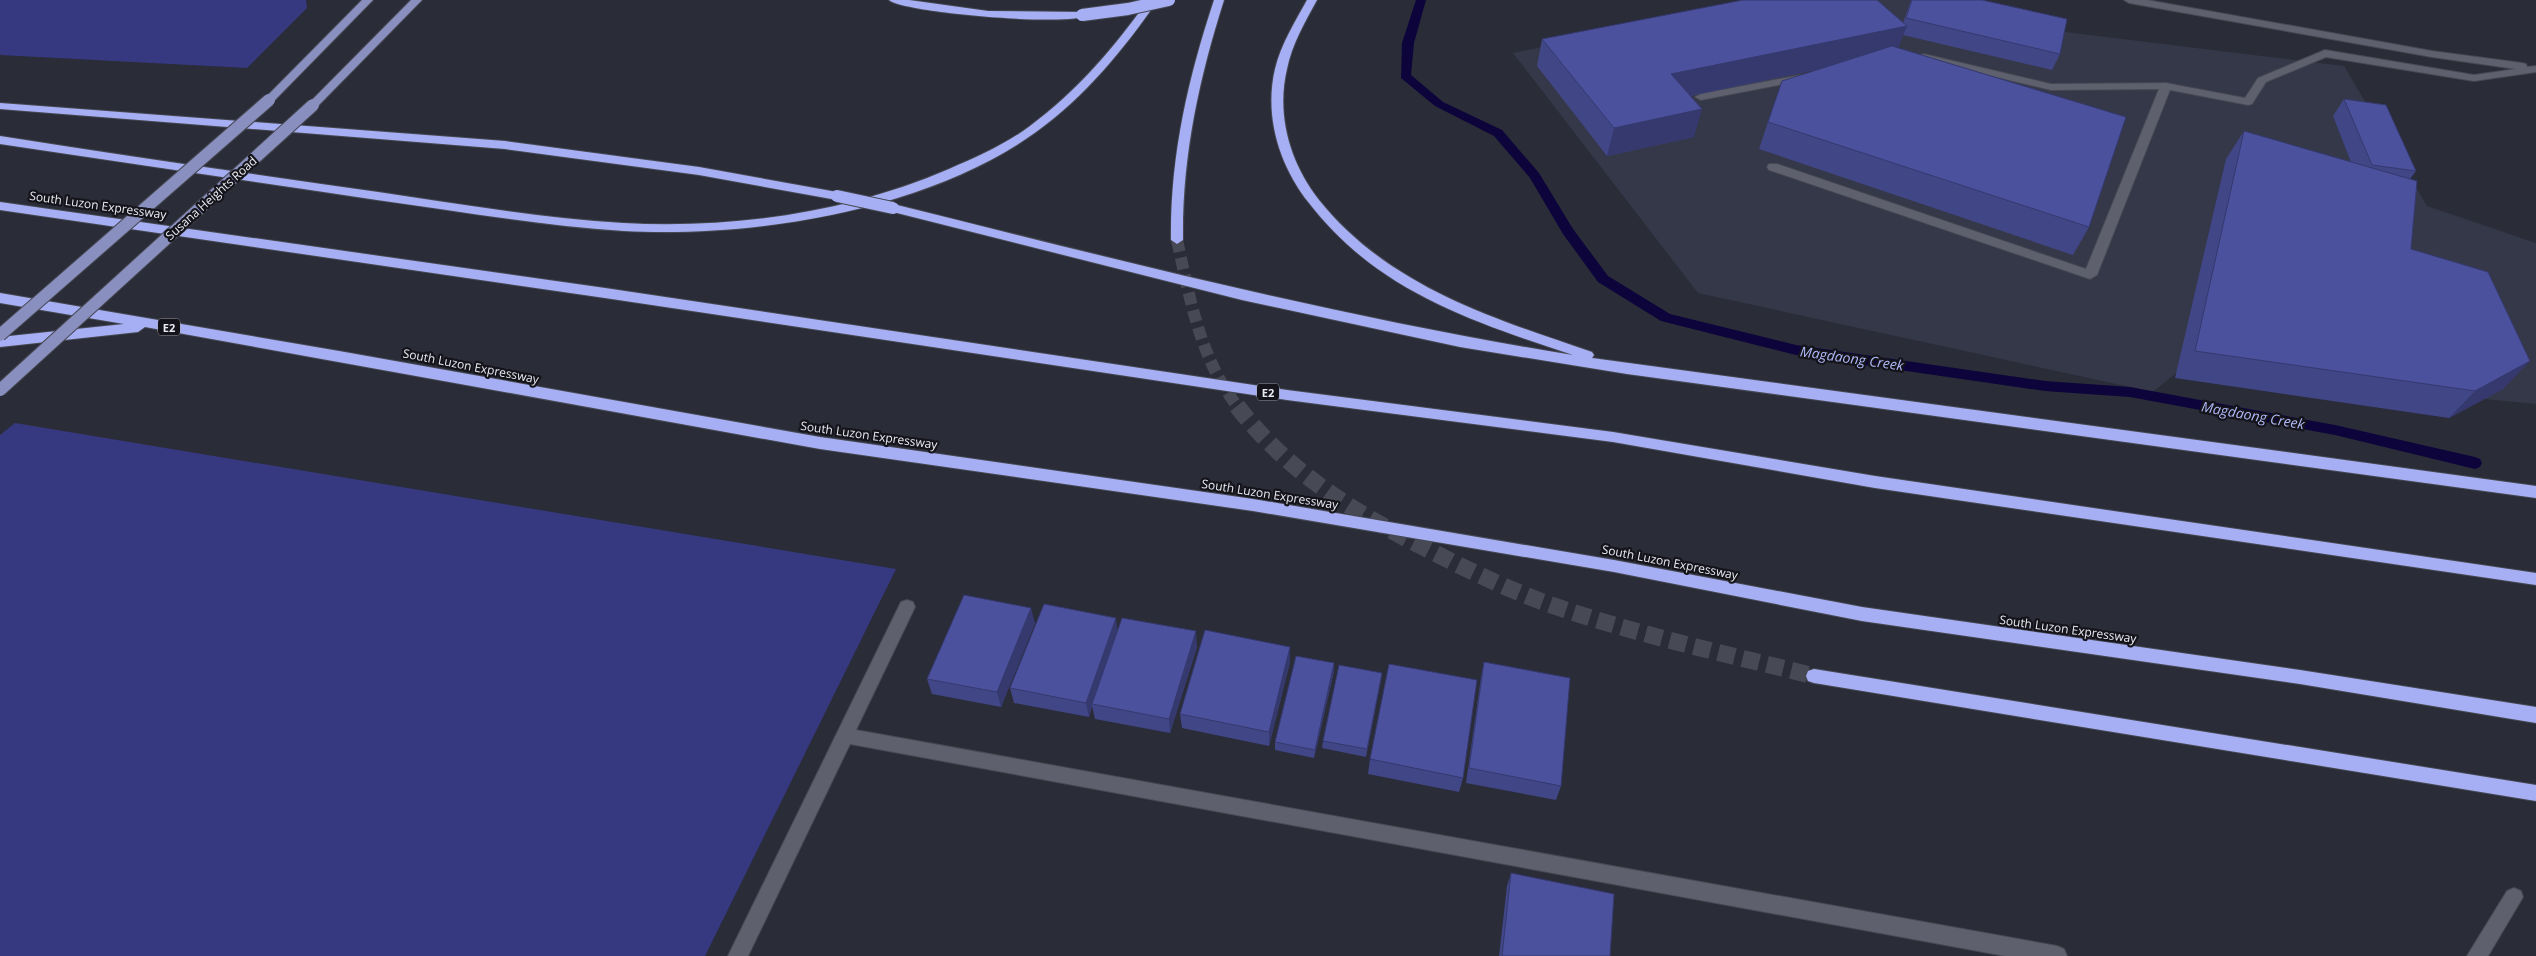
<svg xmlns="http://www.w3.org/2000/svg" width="2536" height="956" font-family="'Open Sans',sans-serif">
	<rect width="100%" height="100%" fill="#2a2c38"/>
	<path fill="#353848" d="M1771,0H1930L2057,31L2344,66L2427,206L2536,243V404L2180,370L2153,392L1698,293L1513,53Z"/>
	<path fill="#36397f" d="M0,0H306L307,8L247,68L0,55Z
		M15,423L896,569L705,956H0V435Z"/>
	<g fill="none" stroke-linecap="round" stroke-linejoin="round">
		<path fill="#0c043b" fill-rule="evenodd" d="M1416,0H1426L1414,43L1411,75L1443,102L1502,130L1539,173L1573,229L1608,276L1670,314L1796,345L2045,381L2130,387L2335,425L2475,457L2480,459L2482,463L2480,467L2475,469L2335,435L2130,397L2045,391L1796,355L1661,321L1598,282L1563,234L1530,178L1494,136L1435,106L1401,78L1402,43Z"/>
		<path stroke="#474954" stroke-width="12" stroke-dasharray="12 6" stroke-linecap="butt" d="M1177,240C1190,299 1200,359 1238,407"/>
		<path stroke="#474954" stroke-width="17" stroke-dasharray="17 8" stroke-linecap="butt" d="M1237,406C1285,469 1351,511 1421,546C1468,570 1516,594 1566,610C1647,637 1731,655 1814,676"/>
		<g stroke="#464852" stroke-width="2">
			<path id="minor" d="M2124,0H2147L2432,51L2522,63L2526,64L2527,67L2536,66V72L2474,81L2326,57L2266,82L2252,104L2248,105L2170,90L2097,275L2090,279L1769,170L1767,167L1769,164H1777L2086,269L2159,89L2051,90L1920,59V55L1924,54L2051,84L2166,83L2245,98L2258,78L2325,50L2474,75L2516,69L2432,57L2129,3Z
				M1800,75L1804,76V80L1701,100L1695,97L1701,94Z
				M907,600L913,602L915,607L856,730L2057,946L2064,949L2067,956H2005L850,744L748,956H728L901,602Z
				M2514,888L2521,891L2523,897L2488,956H2467L2507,891Z"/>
		</g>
		<g stroke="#464852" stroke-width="2">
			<path id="major" d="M362,0H373L273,102H265V98Z
				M411,0H422L317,107H309V103Z"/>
		</g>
		<g stroke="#464852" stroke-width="2">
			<path id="highway" d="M889,0H909L988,11L1082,12L1087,15C1075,27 903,13 889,0Z
				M1148,0H1158C1124,49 1085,97 1036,132C928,210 755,238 624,231C541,226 459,211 377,200C251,181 125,163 0,144V136C126,156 252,174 378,192C460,204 541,218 623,223C733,229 847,213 949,169C977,157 1006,144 1030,126C1077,91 1115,47 1148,0Z
				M1214,0H1224C1199,79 1182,156 1183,240L1177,244L1171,240C1170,156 1188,79 1214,0Z
				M1307,0H1317C1305,22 1292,44 1287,69C1276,115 1290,163 1319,200C1388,286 1492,318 1592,352L1594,355L1592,358L2536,486V498L1627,374L1460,347L1242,300L893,212L887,208L893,204C1118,260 1343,318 1573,355C1471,321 1377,291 1309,203C1279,165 1264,116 1275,69C1281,44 1295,22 1307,0Z
				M0,103L505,141L699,167L837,192L843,196L837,200L699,175L505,149L0,109Z
				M0,202L605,288L1287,390L1613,432L1875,476L2536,573V585L1875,488L1613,442L1287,400L605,298L0,210Z
				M0,293L339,351L820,437L1253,499L1614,560L1862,607L2300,670L2536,707V723L2300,684L1862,621L1614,572L1253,511L820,449L145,327L138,332L0,347V337L124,324L0,303Z
				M1814,669L2536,785V801L1814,683L1808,681L1806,676L1808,671Z"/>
		</g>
		<use href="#minor" fill="#5e606e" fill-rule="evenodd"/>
		<use href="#major" fill="#898fbe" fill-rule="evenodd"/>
		<use href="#highway" fill="#a6aff3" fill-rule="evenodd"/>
		<g stroke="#464852" stroke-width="14" stroke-linecap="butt">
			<path id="major-bridge" d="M0,335L269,100
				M0,390L313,105"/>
		</g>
		<g stroke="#464852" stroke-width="14" stroke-linecap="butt">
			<path id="highway-bridge" d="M1082,15L1128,9L1169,0
				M837,196L893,208"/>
		</g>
		<use href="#major-bridge" stroke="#898fbe" stroke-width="12"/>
		<use href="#highway-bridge" stroke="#a6aff3" stroke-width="12"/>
	</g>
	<path fill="#414687" d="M1911,0H1982L2060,54L2052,70L1903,35L1898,48L2089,227L2073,255L1759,149L1768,122L1820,69L1690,96L1694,137L1607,156L1537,66L1542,39L1903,23Z
		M2344,99L2416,171L2410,179L2411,249L2503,389L2449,418L2175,378L2226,159L2244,131L2351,162L2333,116Z
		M1035,623L1001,707L932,694L927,679Z
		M1117,630L1197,647L1170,733L1095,719L1092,706L1089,717L1014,703L1010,688Z
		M1290,647V662L1269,746L1182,728L1180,714Z
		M1484,662L1561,786L1556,800L1466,783L1481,677Z
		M1334,663V671L1314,758L1275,750V742Z
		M1382,673L1366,757L1322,748L1323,741Z
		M1370,759L1463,778L1459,792L1368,774Z
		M1511,873L1610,956H1499L1507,886Z"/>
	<path fill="#35396e" d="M1907,26L1896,53L1664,101L1671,74Z
		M1702,109L1694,137L1607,156L1614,128Z
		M2530,361L2503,389L2449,418L2475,391Z
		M1031,608L1035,623L1001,707L997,692Z
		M1116,618L1118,633L1092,704V706L1089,717L1086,703Z
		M1196,631L1197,647L1170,733L1169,719Z
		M1290,647V662L1269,746V732Z
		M1334,663V671L1314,758L1315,750Z
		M1382,673L1381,681L1366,757L1367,749Z"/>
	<path fill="#4c519d" stroke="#35396e" d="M1743,0H1877L1907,26L1671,74L1702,109L1614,128L1542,39Z
		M1912,0H1982L2067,19L2060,54L1906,18Z
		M1892,46L2126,117L2089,227L1768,122L1782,81Z
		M2344,99L2386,105L2416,171L2372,165Z
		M2244,131L2417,181L2411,249L2488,272L2530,361L2475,391L2195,351Z
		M964,595L1031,608L997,692L927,679Z
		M1044,604L1116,618L1086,703L1010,688Z
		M1122,618L1196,631L1169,719L1092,704Z
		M1205,630L1290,647L1269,732L1180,714Z
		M1296,656L1334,663L1315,750L1275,742Z
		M1484,662L1570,678L1561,786L1469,768Z
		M1389,664L1477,680L1463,778L1370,759Z
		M1339,665L1382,673L1367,749L1323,741Z
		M1511,873L1614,894L1610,956H1502Z"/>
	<g text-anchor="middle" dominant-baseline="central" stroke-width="4.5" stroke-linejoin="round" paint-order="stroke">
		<g fill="#14141a" stroke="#a9aab2" stroke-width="1">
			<rect x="158" y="318.5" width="22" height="17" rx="4"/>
			<rect x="1257" y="383.5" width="22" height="17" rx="4"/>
		</g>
		<g font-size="11" font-weight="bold" fill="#e9ebf3">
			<text x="169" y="327">E2</text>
			<text x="1268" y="392">E2</text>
		</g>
		<g font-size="12" fill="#e9ebf3" stroke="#14141a">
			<text transform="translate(211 198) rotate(-42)">Susana Heights Road</text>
			<text transform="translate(98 205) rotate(8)">South Luzon Expressway</text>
			<text transform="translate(471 366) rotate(11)">South Luzon Expressway</text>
			<text transform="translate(869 435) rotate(8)">South Luzon Expressway</text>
			<text transform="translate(1270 494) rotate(9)">South Luzon Expressway</text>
			<text transform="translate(1670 562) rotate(11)">South Luzon Expressway</text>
			<text transform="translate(2068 629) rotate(8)">South Luzon Expressway</text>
		</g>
		<g font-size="14" font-style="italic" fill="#b1bafa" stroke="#14141a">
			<text transform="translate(1852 358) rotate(8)">Magdaong Creek</text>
			<text transform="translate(2253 415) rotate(10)">Magdaong Creek</text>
		</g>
	</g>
</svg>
